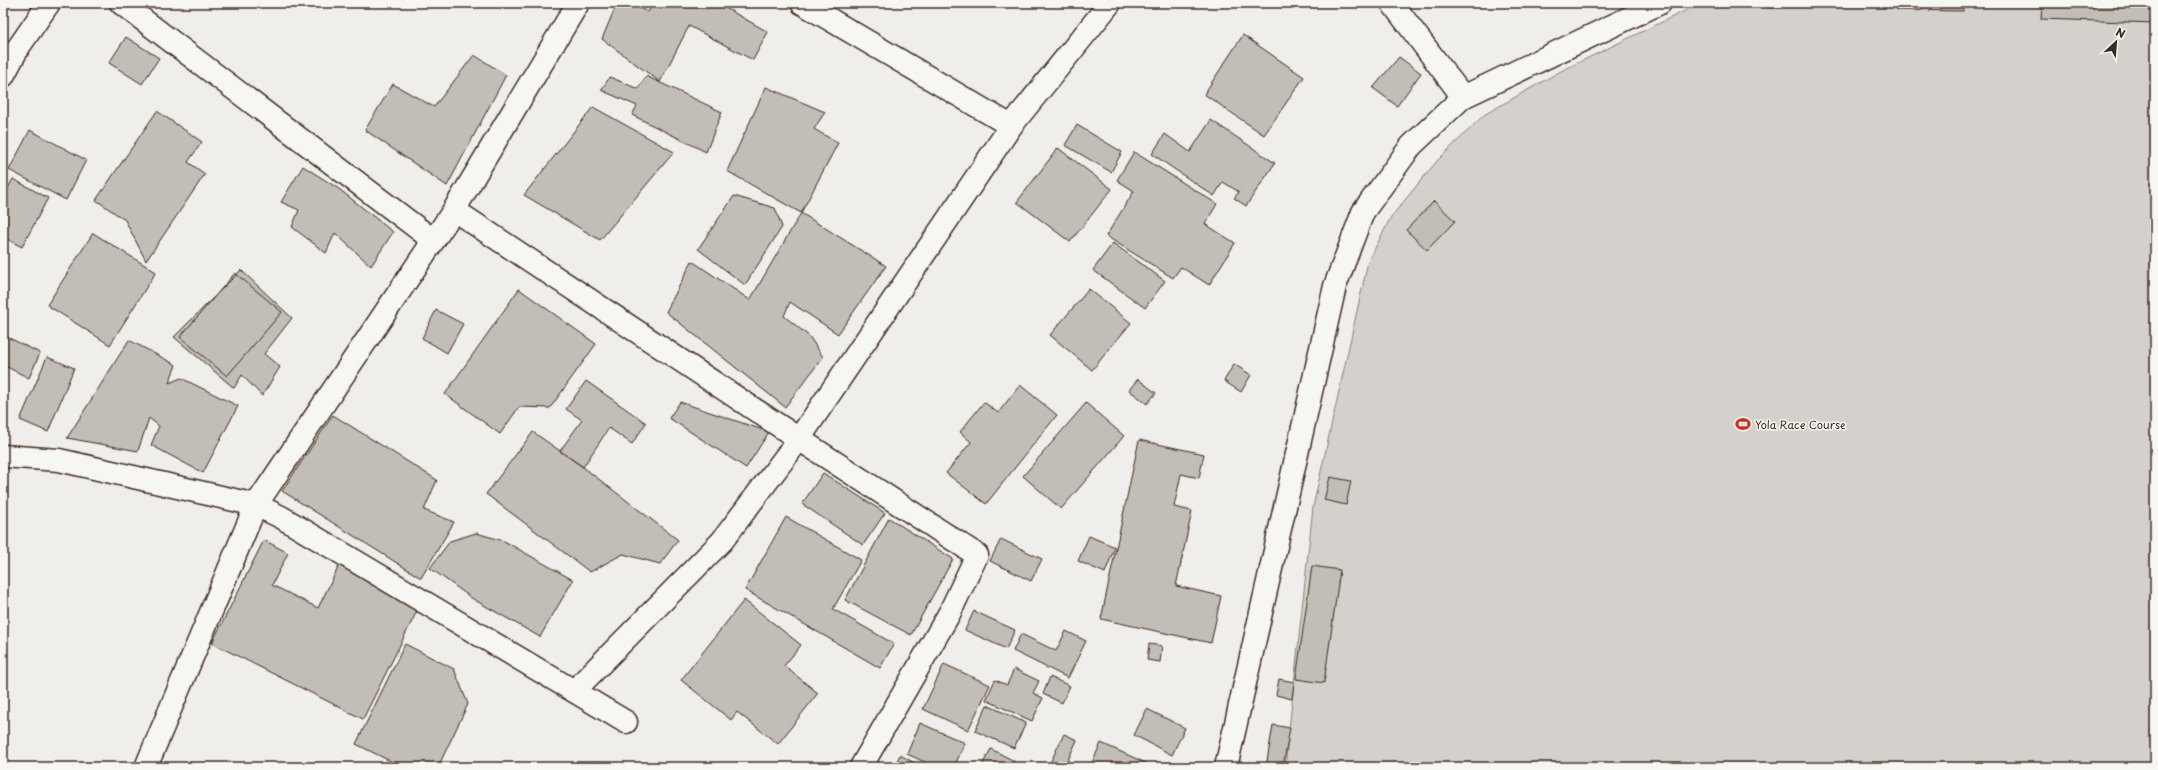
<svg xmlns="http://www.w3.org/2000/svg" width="2158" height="770" font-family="'Playpen Sans',sans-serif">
	<rect width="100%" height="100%" fill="#efeeea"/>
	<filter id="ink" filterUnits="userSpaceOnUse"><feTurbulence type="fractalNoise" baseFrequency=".025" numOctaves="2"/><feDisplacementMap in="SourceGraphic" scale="8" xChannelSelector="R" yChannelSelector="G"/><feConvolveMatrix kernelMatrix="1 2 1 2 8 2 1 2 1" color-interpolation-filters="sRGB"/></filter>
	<g filter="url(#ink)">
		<path fill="#d4d1cc" stroke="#887e75" d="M1701,3H2155V767H1285L1313,507L1368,262L1391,217L1437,161L1484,115L1559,72Z"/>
		<path fill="#c2bdb7" stroke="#3b2a1e" d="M617,3H628L648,12L653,3H717L768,32L753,60L689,26L660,82L602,39Z
			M1769,3H1797L1770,8Z
			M1897,3H1963V11L1897,10Z
			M2042,3H2155V23L2041,19Z
			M1243,35L1304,77L1264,135L1204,94Z
			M126,37L159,58L142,84L109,63Z
			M474,55L506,75L447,186L365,130L393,84L434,107Z
			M1399,57L1421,73L1397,106L1373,88Z
			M646,76L722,112L706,152L632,115L637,106L601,90L610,77L638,89Z
			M766,87L825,112L814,129L838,143L801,213L727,171Z
			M593,107L674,152L600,240L524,195Z
			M157,111L202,142L188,162L205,174L146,261L125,220L96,200Z
			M1211,120L1275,163L1246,206L1234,198L1239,192L1223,182L1214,196L1152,154L1165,134L1190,152Z
			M1077,125L1122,152L1111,172L1065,145Z
			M30,130L86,160L66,200L9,170Z
			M1058,148L1112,189L1070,242L1017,202Z
			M1134,152L1217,204L1205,224L1235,243L1209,285L1181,267L1173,278L1106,236L1134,191L1117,180Z
			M303,166L339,189L393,232L371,266L335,233L326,253L292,227L299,210L281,202Z
			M13,179L48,198L22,247L3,237V197Z
			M734,196L775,208L782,227L745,285L698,249Z
			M1434,201L1455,221L1427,250L1406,230Z
			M801,213L886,266L838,334L790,302L784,316L809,336L823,357L785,407L666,312L692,261L750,300Z
			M93,233L156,272L110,345L47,305Z
			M1113,243L1165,281L1145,308L1093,270Z
			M241,270L292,318L264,354L280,367L262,396L242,375L234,388L174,337Z
			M235,273L282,312L227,376L180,337Z
			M519,289L596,344L550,408L519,407L500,434L445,394Z
			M1089,289L1131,323L1092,370L1050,335Z
			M436,310L463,324L447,353L422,338Z
			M3,335L40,353L29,378L3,365Z
			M129,340L176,365L169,383L181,378L238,406L203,473L151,445L159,426L149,418L138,451L67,438Z
			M47,357L74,368L48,432L20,420Z
			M1234,364L1251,375L1241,392L1224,381Z
			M1138,379L1156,393L1147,404L1129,390Z
			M586,381L646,423L632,444L609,428L583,467L560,451L582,420L566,409Z
			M1020,385L1057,415L986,504L946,473L971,442L960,432L984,402L998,413Z
			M680,402L769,432L746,468L669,418Z
			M1086,403L1124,436L1061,509L1023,476Z
			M333,415L437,480L424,510L454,522L421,578L282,491Z
			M533,432L583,467L678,540L660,564L623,554L590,572L486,494Z
			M1139,440L1204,454L1199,478L1181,474L1174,507L1192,511L1176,586L1221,596L1211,643L1101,619Z
			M823,473L885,513L863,545L802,504Z
			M1330,477L1351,481L1346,505L1324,500Z
			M786,517L861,560L833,609L894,644L880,668L745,590Z
			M889,518L953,559L911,635L845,600Z
			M476,533L504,541L573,580L540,637L473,599L430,568L450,541Z
			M1089,536L1115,547L1105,573L1078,561Z
			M1001,539L1042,559L1031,581L990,561Z
			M264,540L288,553L272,585L318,608L342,560L422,601L363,719L212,643Z
			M1312,566L1340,570L1324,683L1296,679Z
			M744,600L801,645L784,666L818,693L778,744L737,712L731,720L681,680Z
			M974,611L1015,630L1006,649L965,630Z
			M1066,631L1086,641L1068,678L1013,651L1021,634L1056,651Z
			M405,644L454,669L468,704L438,767H402L356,744Z
			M1149,644L1162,646L1160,662L1147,660Z
			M944,664L990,685L968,730L923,709Z
			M1014,669L1039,681L1033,693L1043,698L1032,721L986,700L995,680L1007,685Z
			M1050,677L1070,686L1062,703L1043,694Z
			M1279,679L1294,682L1292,699L1276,695Z
			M987,705L1026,723L1014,748L975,731Z
			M1147,709L1185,728L1172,755L1134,735Z
			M920,723L965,743L954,767H936L907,754Z
			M1273,725L1290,728L1283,767H1266Z
			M1064,734L1077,740L1065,767H1058L1050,763Z
			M1101,743L1148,764L1147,767H1090Z
			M991,749L1014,761L1010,767H981Z
			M900,755L922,767H894Z"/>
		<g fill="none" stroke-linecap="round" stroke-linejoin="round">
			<g stroke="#3b2a1e" stroke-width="25">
				<path id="street" d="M121,3L433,240
					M802,3L1011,126
					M1392,3L1463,97
					M3,76L18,48L49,3
					M454,210L799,439L977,555L949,614L861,767
					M3,456L59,460L256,505L281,517L626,722
					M574,691L722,541L799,439L1011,126L1110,3
					M146,767L256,505L454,210L578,3"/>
			</g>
			<g stroke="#3b2a1e" stroke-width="25">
				<path id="secondary" d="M1226,767L1335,286L1363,212L1411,146L1463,97L1660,3"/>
			</g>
			<use href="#street" stroke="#f6f6f2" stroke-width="22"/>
			<use href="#secondary" stroke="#f6f6f2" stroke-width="22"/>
		</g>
	</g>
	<defs>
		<g id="stadium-bare" transform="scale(1.2)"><path d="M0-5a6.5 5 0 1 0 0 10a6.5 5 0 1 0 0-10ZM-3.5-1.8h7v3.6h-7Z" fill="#c8321e" stroke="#f6f6f2" stroke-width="2.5" paint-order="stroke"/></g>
	</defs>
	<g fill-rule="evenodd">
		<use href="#stadium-bare" x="1743" y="424"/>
	</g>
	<g text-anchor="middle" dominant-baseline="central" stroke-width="3" stroke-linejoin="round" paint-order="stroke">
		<g font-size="11" fill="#3b2a1e" stroke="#f6f6f2" text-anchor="start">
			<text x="1755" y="424">Yola Race Course</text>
		</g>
	</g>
	<rect width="2158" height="770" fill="none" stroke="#f6f6f2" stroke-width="16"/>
	<rect x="8" y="8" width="2142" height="754" fill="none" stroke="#3b2a1e" stroke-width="1.5" filter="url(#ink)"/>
	<g transform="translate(2116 42) rotate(26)" stroke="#f6f6f2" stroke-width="3" paint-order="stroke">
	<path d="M0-3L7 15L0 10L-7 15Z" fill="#3b2a1e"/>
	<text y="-6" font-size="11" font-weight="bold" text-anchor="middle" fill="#3b2a1e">N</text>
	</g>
</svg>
